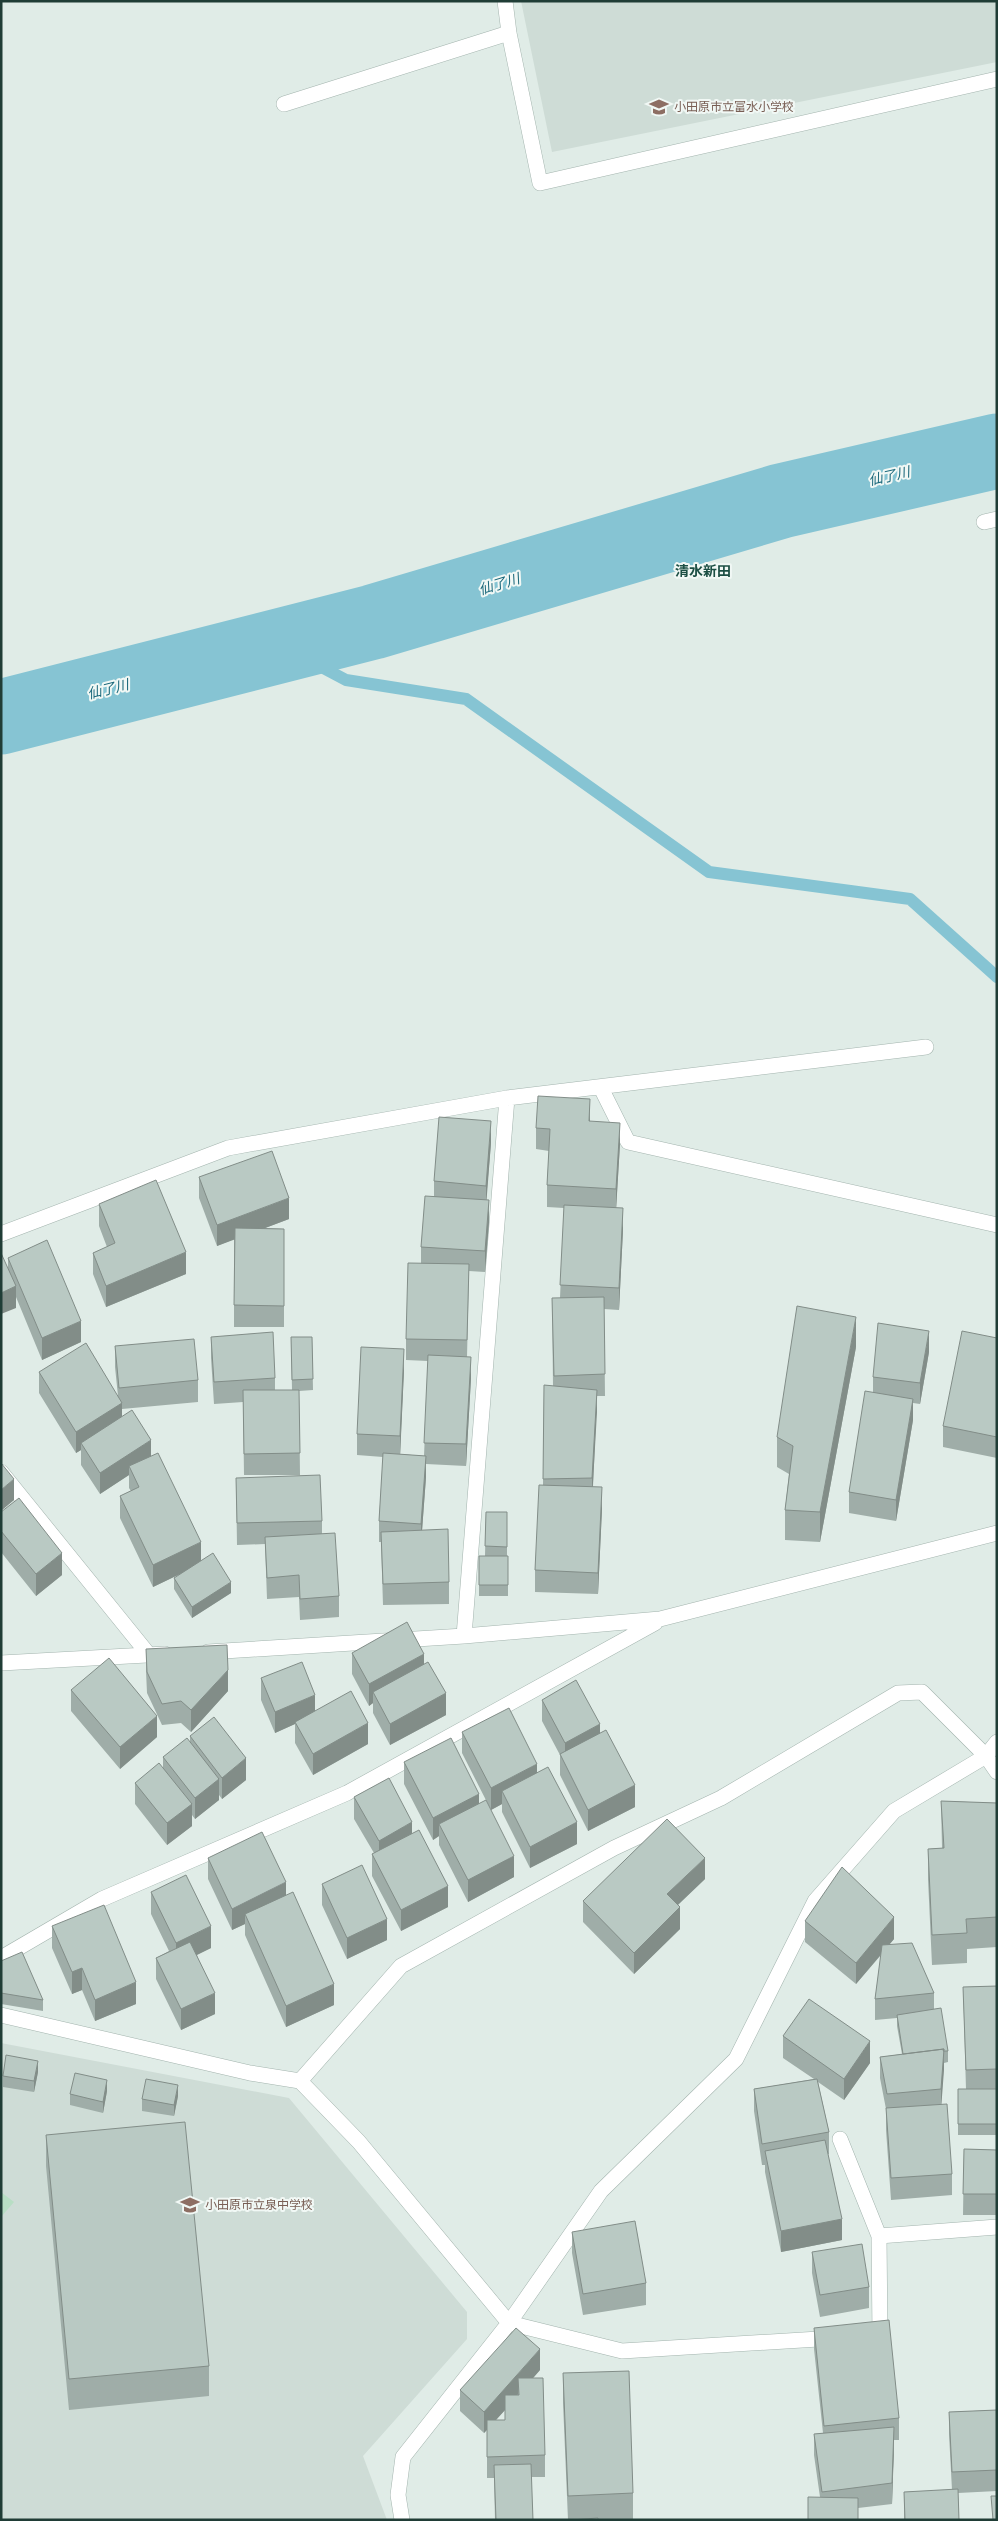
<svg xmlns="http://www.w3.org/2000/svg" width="998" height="2521" font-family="'Archivo Narrow','Noto Sans JP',sans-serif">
	<rect width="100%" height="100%" fill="#e0ece7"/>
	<path fill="#cedcd6" d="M521,1H997V62L552,152Z
		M1,2043L289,2098L467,2312V2339L363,2456L387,2520H1Z"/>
	<path fill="#b8dec4" d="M1,2192L14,2202L1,2217Z"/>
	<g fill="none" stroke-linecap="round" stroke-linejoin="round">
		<path stroke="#86c4d3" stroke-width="12" d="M280,645L346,680L466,699L709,872L910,899L997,977"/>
		<path stroke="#86c4d3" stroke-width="75" d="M1,717L373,622L781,501L997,451"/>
		<g stroke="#a3b4ae" stroke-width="16">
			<path id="minor" d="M505,1L509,33L540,183L997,79
				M284,104L509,33
				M984,522L997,519
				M601,1088L628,1142L997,1225
				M1,1234L228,1148L507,1098L926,1047
				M1,1472L149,1655
				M464,1636L507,1098
				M208,1652L464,1636L660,1619L997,1533
				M1,1663L165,1654
				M1,1958L102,1899L347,1793L655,1623
				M1,2015L250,2073L300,2081L359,2142L509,2323L622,2351L835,2338
				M300,2081L401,1966L614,1848L721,1798L898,1693L922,1692L986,1756L997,1772
				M840,2139L879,2236L880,2336H875
				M879,2236L997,2227
				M402,2520L398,2495L403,2457L509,2323L601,2191L736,2059L815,1901L894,1811L986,1756L997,1742"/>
		</g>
		<use href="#minor" stroke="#fff" stroke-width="15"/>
	</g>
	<path fill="#9fada8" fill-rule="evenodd" d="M590,1121L620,1144L616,1208L623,1230L619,1310L604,1309L605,1396H597L593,1487L602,1509L598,1594L535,1592V1570L543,1485L544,1385L553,1386L552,1298H560L564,1208L547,1207V1185L549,1151L536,1149V1128Z
		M491,1143L486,1200L489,1222L485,1272L469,1271L467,1357L471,1378L466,1466L426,1464V1477L422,1530L449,1582V1604L383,1605L381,1542H379V1521L383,1457L357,1455V1434L404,1370L400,1454L424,1456L428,1361L406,1360V1339L421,1263V1247L434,1197V1181Z
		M199,1177L289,1219L265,1228L284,1229V1327H234V1239L217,1246L199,1198Z
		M99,1204L186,1274L106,1307L93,1274V1253L107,1247L99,1226Z
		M8,1258L81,1342L42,1360L16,1297V1308L8,1269Z
		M211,1337L275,1378V1390H292L291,1337H312L313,1390L299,1391L300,1475H244L243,1402L214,1404L211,1358Z
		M997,1338V1458L943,1447V1426Z
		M115,1346L198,1380V1402L122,1409V1416L151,1456L201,1561L231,1593L192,1618L174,1589V1578L180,1574L153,1587L120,1518V1496L131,1491L129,1488V1475L100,1494L81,1465V1450L76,1453L39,1393V1372L118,1396L115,1367Z
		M856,1347L820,1542L785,1540V1510L789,1474L777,1467V1437Z
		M929,1352L920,1404L913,1403V1420L896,1521L849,1513V1492L873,1392V1377Z
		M236,1478L322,1521V1534L339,1596V1617L300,1620L299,1597L267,1599L265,1544L237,1545Z
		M1,1512L62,1575L36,1596L1,1552Z
		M486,1512H507V1556H508V1596H479V1556H485Z
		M146,1649L228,1691L191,1732L181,1723L162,1725L147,1693L146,1671Z
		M352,1653L424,1664L446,1715L390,1745L373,1713V1703L369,1706L352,1674Z
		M261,1678L315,1711L368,1744L313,1775L295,1743V1724L275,1733L261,1700Z
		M71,1690L157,1737L120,1769L71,1711Z
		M542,1700L600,1733L635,1807L588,1831L560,1775V1755L542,1721Z
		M462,1732L537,1772L577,1844L530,1868L502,1812V1804L491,1810L462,1753Z
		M190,1736L246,1780L222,1799L219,1795V1800L195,1819L192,1815V1826L167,1845L135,1804V1783L163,1768V1757L190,1741Z
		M404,1762L479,1804L514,1877L468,1902L439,1845V1836L433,1840L404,1784Z
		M354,1797L412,1833L448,1907L401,1931L372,1876V1854L374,1853L354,1819Z
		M941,1801L997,1803V1947L967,1949V1963L932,1965L928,1879V1849L942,1848Z
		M208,1858L286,1895L334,2005L286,2027L245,1935V1924L232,1930L208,1879Z
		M705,1879L678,1905L680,1929L634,1974L583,1922V1901Z
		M322,1884L387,1940L347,1959L322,1905Z
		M151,1892L211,1948L197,1955L215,2014L181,2030L156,1979V1958L169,1951L151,1914Z
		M805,1921L894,1939L889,1945L934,1993V2009L948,2051V2062L944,2063L941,2104L952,2174V2195L891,2200L886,2130V2109L880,2078V2057L902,2054L897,2026V2018L875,2020V1999L881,1955L856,1984L805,1942Z
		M52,1926L136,2004L95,2021L82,1990L72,1994L52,1948Z
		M1,1961L43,2000V2011L1,2004Z
		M997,1986V2135H958V2089H966L963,1987Z
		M783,2036L870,2063L844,2100L818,2082L829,2132V2154H828L842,2240L781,2252L765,2172V2165H762L754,2111V2089L814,2079L783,2058Z
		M38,2072L34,2092L3,2087V2076Z
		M107,2091L103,2113L70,2105V2094Z
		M178,2096L174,2116L142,2111V2099Z
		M46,2135L209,2366V2396L69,2410L46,2166Z
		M964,2149L997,2150V2215H963Z
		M572,2232L646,2283V2305L583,2315L572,2253Z
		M812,2252L869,2287V2308L820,2317L812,2273Z
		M814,2328L899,2418V2440H894L892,2504L858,2508L820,2497L814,2455V2434L823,2433L814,2349Z
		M540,2370L533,2378L545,2455V2477H531L533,2520H495L494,2478H487V2430L484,2433L460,2411V2390ZM505,2410V2420H496Z
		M563,2373L633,2493V2520H568L563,2403Z
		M997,2410V2491L958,2493L959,2520H904V2492L952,2490L949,2434V2412Z"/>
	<path fill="#828d88" d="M590,1099V1120L589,1143V1121Z
		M491,1121V1143L486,1207V1186Z
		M620,1123V1144L616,1211V1189Z
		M289,1198V1219L217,1246V1225Z
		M489,1200V1222L485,1272V1251Z
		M623,1208V1230L619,1310V1288Z
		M186,1252V1274L106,1307V1286Z
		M16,1286V1308L1,1314V1293Z
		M856,1317V1347L820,1542V1512Z
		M81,1321V1342L42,1360V1338Z
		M929,1331V1352L920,1404V1383Z
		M404,1349V1370L400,1458V1436Z
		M471,1357V1378L466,1466V1444Z
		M597,1390V1412L592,1500V1478Z
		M913,1399V1420L896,1521V1500Z
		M122,1403V1425L81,1443V1450L76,1453V1432Z
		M151,1440V1461L129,1466V1475L100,1494V1473Z
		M426,1456V1477L421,1545V1524Z
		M14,1479V1500L1,1511V1490Z
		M602,1487V1509L598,1594V1573Z
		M201,1542V1564L153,1587V1565Z
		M62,1553V1575L36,1596V1574Z
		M231,1582V1593L192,1618V1607Z
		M424,1654V1675L373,1692V1703L369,1706V1684Z
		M228,1670V1691L191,1732V1710Z
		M446,1693V1715L390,1745V1724Z
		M315,1695V1717L295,1722V1724L275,1733V1712Z
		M157,1716V1737L120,1769V1747Z
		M368,1723V1744L313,1775V1754Z
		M600,1724V1746L565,1765V1743Z
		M246,1758V1780L222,1799V1778Z
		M537,1764V1785L502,1791V1804L491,1810V1788Z
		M219,1779V1800L195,1819V1798Z
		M635,1785V1807L588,1831V1810Z
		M479,1794V1815L439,1824V1836L433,1840V1818Z
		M192,1804V1826L167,1845V1823Z
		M412,1822V1843L379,1862V1841Z
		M577,1822V1844L530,1868V1847Z
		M514,1856V1877L468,1902V1880Z
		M705,1858V1879L667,1915V1894Z
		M286,1882V1904L245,1914V1924L232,1930V1909Z
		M448,1886V1907L401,1931V1910Z
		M680,1907V1929L634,1974V1953Z
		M894,1917V1939L856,1984V1963Z
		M387,1919V1940L347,1959V1938Z
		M211,1926V1948L176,1965V1943Z
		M82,1968V1990L72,1994V1972Z
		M136,1982V2004L95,2021V2000Z
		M334,1984V2005L286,2027V2006Z
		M215,1993V2014L181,2030V2009Z
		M870,2041V2063L844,2100V2079Z
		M944,2049V2070L941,2110V2089Z
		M38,2061V2072L34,2092V2081Z
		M107,2080V2091L103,2113V2102Z
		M178,2085V2096L174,2116V2105Z
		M842,2219V2240L781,2252V2231Z
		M540,2349V2370L519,2394L518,2378V2394L505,2409V2395V2410L484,2433V2412Z
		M894,2427V2449L892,2504V2483Z"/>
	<path fill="#b9c9c3" stroke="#828d88" d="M538,1096L590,1099L589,1121L620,1123L616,1189L547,1185L550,1129L536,1128Z
		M439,1117L491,1121L486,1186L434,1181Z
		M272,1151L289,1198L217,1225L199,1177Z
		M156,1180L186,1252L106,1286L93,1253L115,1243L99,1204Z
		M425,1196L489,1200L485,1251L421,1247Z
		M564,1205L623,1208L619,1288L560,1285Z
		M235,1228L284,1229V1306L234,1305Z
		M47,1240L81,1321L42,1338L8,1258Z
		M1,1253L16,1286L1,1293Z
		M408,1263L469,1264L467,1340L406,1339Z
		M604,1297L605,1374L554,1376L552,1298Z
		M797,1306L856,1317L820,1512L785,1510L793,1446L777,1437Z
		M878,1323L929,1331L920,1383L873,1377Z
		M962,1331L997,1338V1437L943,1426Z
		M273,1332L275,1378L214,1382L211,1337Z
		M291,1337H312L313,1379L292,1380Z
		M194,1339L198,1380L119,1388L115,1346Z
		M86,1343L122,1403L76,1432L39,1372Z
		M361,1347L404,1349L400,1436L357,1434Z
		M428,1355L471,1357L466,1444L424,1443Z
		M544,1385L597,1390L592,1478L543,1479Z
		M243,1390H299L300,1453L244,1454Z
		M865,1391L913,1399L896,1500L849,1492Z
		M132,1410L151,1440L100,1473L81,1443Z
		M158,1453L201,1542L153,1565L120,1496L139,1487L129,1466Z
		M383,1453L426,1456L421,1524L379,1521Z
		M1,1463L14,1479L1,1490Z
		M320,1475L322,1521L237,1523L236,1478Z
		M539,1485L602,1487L598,1573L535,1570Z
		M19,1498L62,1553L36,1574L1,1531V1512Z
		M486,1512H507V1547L485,1546Z
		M448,1529L449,1582L383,1584L381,1532Z
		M335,1533L339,1596L300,1599L299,1575L267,1578L265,1537Z
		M213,1553L231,1582L192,1607L174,1578Z
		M479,1556H508V1585H479Z
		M407,1622L424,1654L369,1684L352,1653Z
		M227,1645L228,1670L191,1710L181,1701L162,1704L147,1672L146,1649Z
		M109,1658L157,1716L120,1747L71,1690Z
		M302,1662L315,1695L275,1712L261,1678Z
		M428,1662L446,1693L390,1724L373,1692Z
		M576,1680L600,1724L565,1743L542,1700Z
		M351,1691L368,1723L313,1754L295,1722Z
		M509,1708L537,1764L491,1788L462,1732Z
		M214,1717L246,1758L222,1778L190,1736Z
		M606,1730L635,1785L588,1810L560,1754Z
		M187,1738L219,1779L195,1798L163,1757Z
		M451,1738L479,1794L433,1818L404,1762Z
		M159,1763L192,1804L167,1823L135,1783Z
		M548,1767L577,1822L530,1847L502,1791Z
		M389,1778L412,1822L379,1841L354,1797Z
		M486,1800L514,1856L468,1880L439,1824Z
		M941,1801L997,1803V1917L966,1919L967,1933L932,1935L928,1849L944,1848Z
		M667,1819L705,1858L667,1894L680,1907L634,1953L583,1901Z
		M419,1830L448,1886L401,1910L372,1854Z
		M262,1832L286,1882L232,1909L208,1858Z
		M362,1865L387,1919L347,1938L322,1884Z
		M842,1867L894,1917L856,1963L805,1921Z
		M186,1875L211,1926L176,1943L151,1892Z
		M293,1892L334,1984L286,2006L245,1914Z
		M104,1905L136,1982L95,2000L82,1968L72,1972L52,1926Z
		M190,1942L215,1993L181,2009L156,1958Z
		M912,1943L934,1993L875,1999L882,1945Z
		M22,1952L43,2000L1,1993V1961Z
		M997,1986V2069L966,2070L963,1987Z
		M809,1999L870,2041L844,2079L783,2036Z
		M941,2008L948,2051H943L944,2049L903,2054L897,2015Z
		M944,2049L941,2089L887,2094L880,2057Z
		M6,2055L38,2061L34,2081L3,2076Z
		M75,2073L107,2080L103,2102L70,2094Z
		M146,2079L178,2085L174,2105L142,2099Z
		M817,2079L829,2132L762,2144L754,2089Z
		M958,2089H997V2124H958Z
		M947,2104L952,2174L891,2178L886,2108Z
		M185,2122L209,2366L69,2379L46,2135Z
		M825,2140L842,2219L781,2231L765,2151Z
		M964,2149L997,2150V2194H963Z
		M635,2221L646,2283L583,2294L572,2232Z
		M862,2244L869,2287L820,2295L812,2252Z
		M889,2320L899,2418L824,2426L814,2328Z
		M516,2328L540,2349L484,2412L460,2390Z
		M629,2371L633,2493L568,2496L563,2373Z
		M518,2378H543L545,2455L487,2457V2420H505V2395H519Z
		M997,2410V2470L952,2472L949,2412Z
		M894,2427L892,2483L822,2492L814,2434Z
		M531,2464L533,2520H496L494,2465Z
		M958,2489L959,2520H905L904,2492Z
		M991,2496H997V2520H993Z
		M808,2497L858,2498V2520H808Z
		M598,2518V2520H571Z"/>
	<defs>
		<g id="school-bare" transform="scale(1.5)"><path d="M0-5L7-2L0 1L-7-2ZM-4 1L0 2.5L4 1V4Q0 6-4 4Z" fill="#8d6e63" stroke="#f1f8f5" stroke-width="2.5" paint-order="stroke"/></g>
	</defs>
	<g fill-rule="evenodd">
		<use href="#school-bare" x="659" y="107"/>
		<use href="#school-bare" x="190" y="2205"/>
	</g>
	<g text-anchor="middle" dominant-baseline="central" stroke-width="4" stroke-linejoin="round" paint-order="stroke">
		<g font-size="12" fill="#785e54" stroke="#f1f8f5" text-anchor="start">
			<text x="674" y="107">小田原市立富水小学校</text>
			<text x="205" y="2205">小田原市立泉中学校</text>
		</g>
		<g font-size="14" font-style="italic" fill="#19677a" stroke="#f1f8f5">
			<text transform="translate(889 476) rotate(-13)">仙了川</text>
			<text transform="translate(499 584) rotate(-17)">仙了川</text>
			<text transform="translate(108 689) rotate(-14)">仙了川</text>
		</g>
		<g font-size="14" font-weight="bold" fill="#1c4f44" stroke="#f1f8f5">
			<text x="703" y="571">清水新田</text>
		</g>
	</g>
	<rect width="998" height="2521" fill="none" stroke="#203d36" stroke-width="5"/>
</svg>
